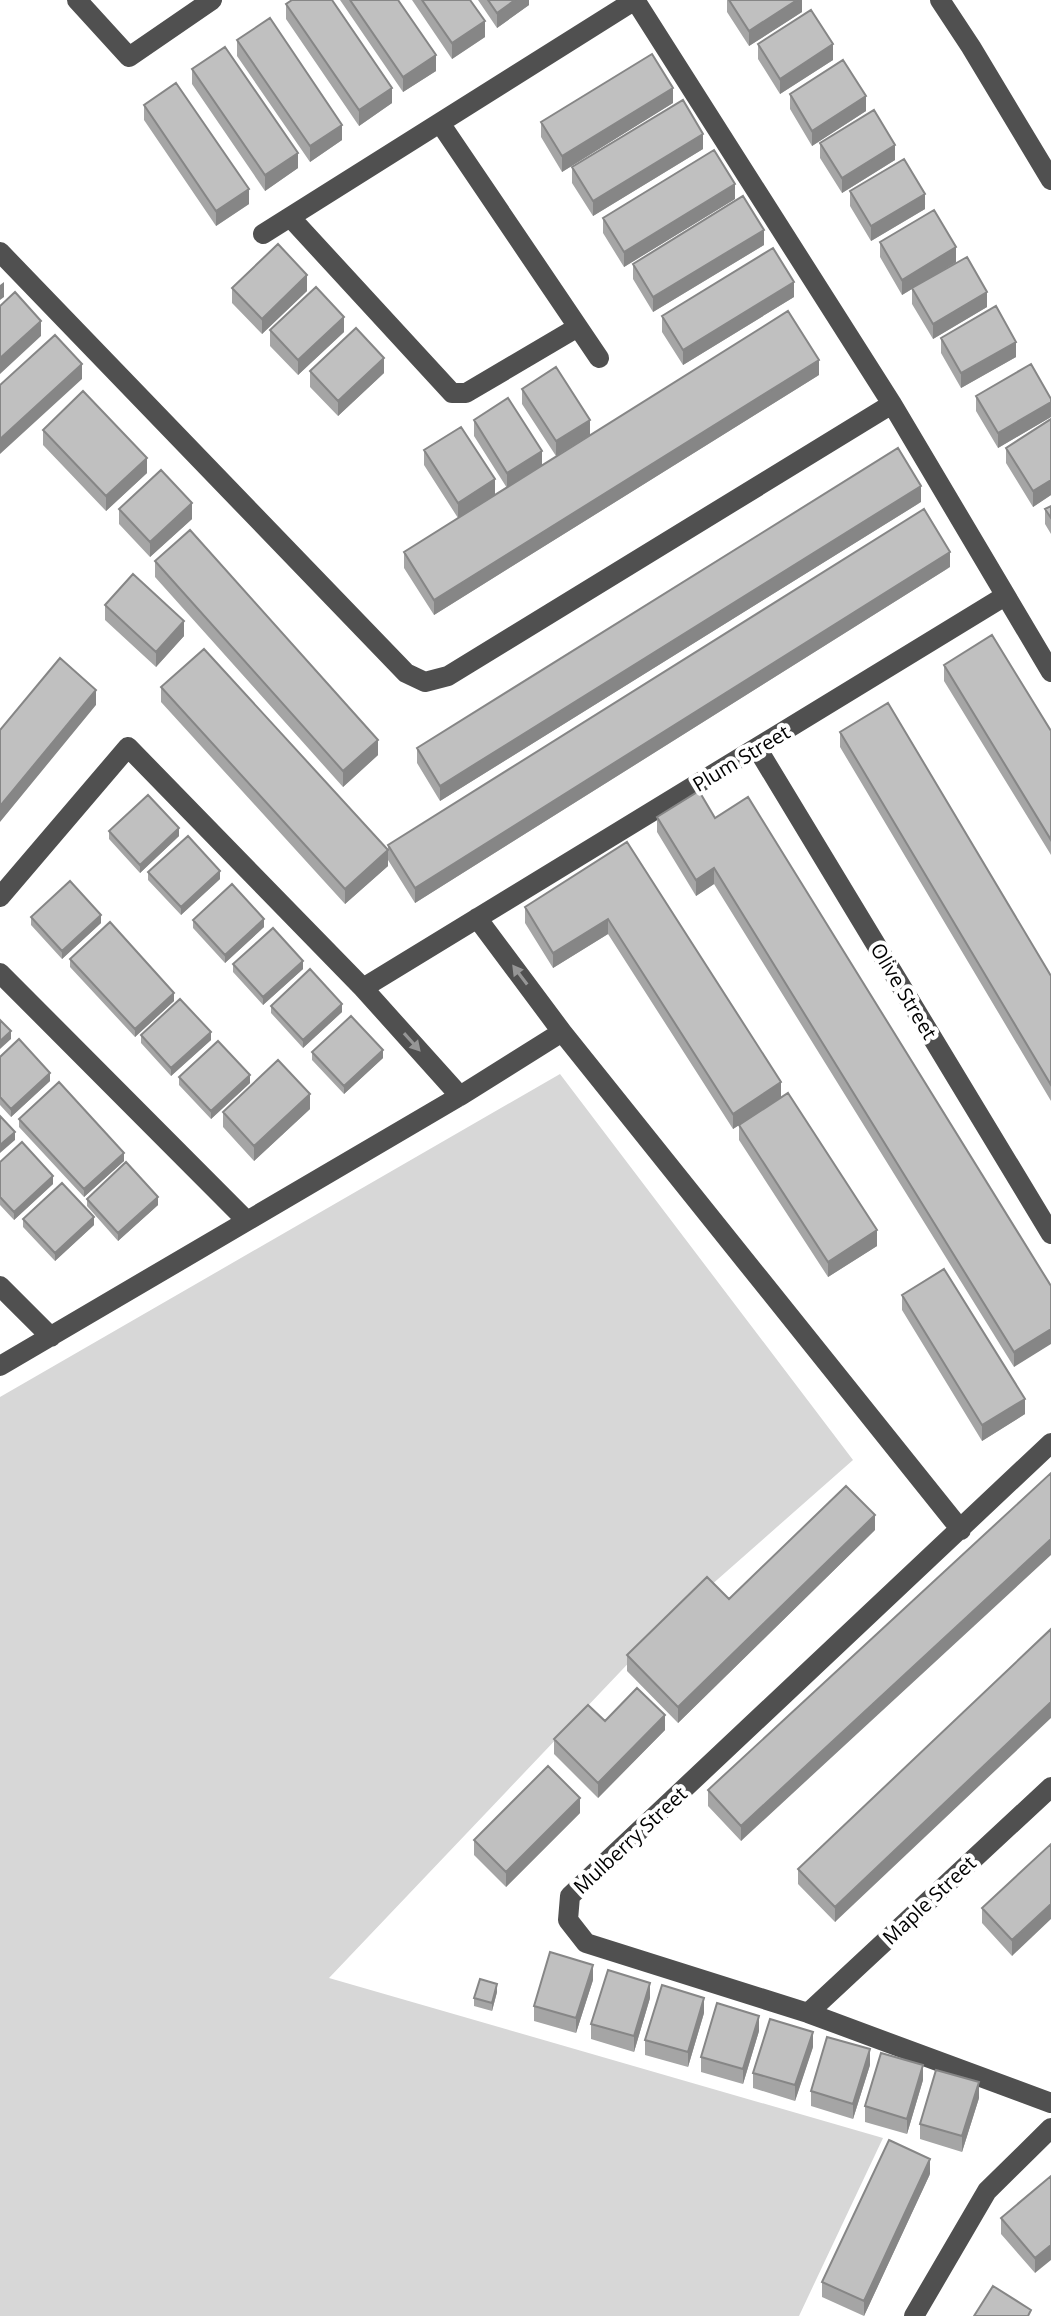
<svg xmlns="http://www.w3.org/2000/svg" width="1051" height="2316" font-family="'Open Sans',sans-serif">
	<rect width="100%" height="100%" fill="#fff"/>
	<path fill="#d7d7d7" d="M560,1074L853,1460L659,1631L329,1978L883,2138L799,2316H0V1397Z"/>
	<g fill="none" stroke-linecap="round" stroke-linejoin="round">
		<path stroke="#505050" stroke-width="20" d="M77,0L129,57L212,0
			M635,0L892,404L1051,672
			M940,0L971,47L1051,180
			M440,123L599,358
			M290,217L452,393H466L578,327
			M263,234L635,0
			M0,252L406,673L425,682L448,676L892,404
			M757,748L1051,1234
			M0,897L128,747L363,988L460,1096
			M477,918L562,1032L961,1530
			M0,973L247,1221
			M363,988L1005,596
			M0,1286L51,1337
			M0,1366L460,1096L562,1032
			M1051,1443L570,1896L568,1920L586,1943L808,2013L1051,2103
			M808,2013L1051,1787
			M914,2316L987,2191L1051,2128"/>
	</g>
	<path fill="#a5a5a5" d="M340,0H398L436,71L403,92Z
		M412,0H470L485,37L452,59Z
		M478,0H529V5L497,28Z
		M727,0H802V12L749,46L727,12Z
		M286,4L392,103L359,126L286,19Z
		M237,40L342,140L310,162L237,56Z
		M758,44L833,60L780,94L758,59Z
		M192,69L298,168L265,191L192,84Z
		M790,94L866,111L812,146L790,109Z
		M673,103L562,172L541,137V122Z
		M144,105L249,204L216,226L144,120Z
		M820,143L895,160L842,193L820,158Z
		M703,149L593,216L572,183V167Z
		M850,191L925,209L871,241L850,206Z
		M735,199L624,267L603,233V218Z
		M880,242L956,262L987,307L933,339L912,304V289L902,295L880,257Z
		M764,245L653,312L633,279V264Z
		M232,288L307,291L262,334L232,303Z
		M794,297L683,365L662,332V316Z
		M270,330L344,332L298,375L270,346Z
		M941,338L1016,357L961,388L941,353Z
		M556,367V456L522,404V389Z
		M310,371L384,373L338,416L310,387Z
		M819,375L434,615L404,568V552L458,518L424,465V450L495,495L466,514L507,488L474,436V420L542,466Z
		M976,396L1051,399V417L998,448L976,411Z
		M1051,419V495L1033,507L1006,463V448Z
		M43,430L147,473L106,511L43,445Z
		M921,502L440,801L417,763V748Z
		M1051,506V534L1045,524V509Z
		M119,509L192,519L150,557L119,524Z
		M155,561L378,755L343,787L155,577Z
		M950,567L415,903L388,860V866L345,904L161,702V687L388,850V845Z
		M105,605L184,636L156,667L105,620Z
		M944,665L1051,731V855L944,681Z
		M840,732L1051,976V1101L840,747Z
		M657,817L715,818L1051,1286L1014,1367L714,884L696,896L657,832Z
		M109,831L179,836L140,873L109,839Z
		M627,842L781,1098L877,1246L828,1277L739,1140V1125L733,1129L608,934L553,968L525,923V907Z
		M148,872L220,879L181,915L148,880Z
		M31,917L101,923L62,959L31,925Z
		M193,920L264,927L225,963L193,928Z
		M70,959L174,1001L135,1037L70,967Z
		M233,964L303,969L263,1005L233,972Z
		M271,1006L342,1012L303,1048L271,1013Z
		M141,1035L211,1040L171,1076L141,1043Z
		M312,1052L383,1058L344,1094L312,1060Z
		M0,1057L50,1081L11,1117L0,1105Z
		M179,1077L250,1083L211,1119L179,1085Z
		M310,1109L254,1161L223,1127V1112Z
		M19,1119L124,1161L84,1197L19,1127Z
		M0,1162L53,1184L14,1220L0,1205Z
		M87,1199L158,1205L118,1241L87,1206Z
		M23,1219L94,1225L55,1261L23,1227Z
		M902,1295L1025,1414L982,1441L902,1310Z
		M1051,1473L741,1841L708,1806V1790Z
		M875,1530L678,1723L627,1671V1655L729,1599Z
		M1051,1629L835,1922L798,1884V1869Z
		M605,1721L665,1730L598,1798L554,1754V1739Z
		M580,1813L506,1887L474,1855V1840Z
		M1051,1844L1012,1956L982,1923V1908Z
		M593,1980L576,2033L534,2021V2006Z
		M497,1992L492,2011L474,2006V1998Z
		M650,1998L634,2052L591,2039V2024Z
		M704,2013L688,2067L645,2055V2040Z
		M759,2031L743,2084L701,2072V2057Z
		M813,2047L795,2101L753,2088V2073Z
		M870,2065L853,2119L811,2106V2091Z
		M923,2080L907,2134L865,2122V2106Z
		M979,2098L962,2152L920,2139V2124Z
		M930,2174L864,2316L822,2297V2282Z
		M1051,2176L1035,2273L1001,2234V2218Z"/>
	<path fill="#868686" d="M515,0H529V5L497,28V13Z
		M797,0H802V12L749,46V31Z
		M485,21V37L452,59V43Z
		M833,44V60L780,94V79Z
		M436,55V71L403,92V77Z
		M392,88V103L359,126V110Z
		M673,88V103L562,172V156Z
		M866,96V111L812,146V131Z
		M342,125V140L310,162V146Z
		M703,134V149L593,216V201Z
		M895,145V160L842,193V178Z
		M298,153V168L265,191V175Z
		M735,184V199L624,267V252Z
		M249,189V204L216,226V211Z
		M925,194V209L871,241V226Z
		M764,230V245L653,312V297Z
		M956,247V262L902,295V280Z
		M307,275V291L262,334V319Z
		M4,282V297L0,300V285Z
		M794,282V297L683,365V350Z
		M987,292V307L933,339V324Z
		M344,317V332L298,375V360Z
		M41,321V336L0,374V358Z
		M1016,342V357L961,388V373Z
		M384,358V373L338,416V401Z
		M819,360V375L434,615V600Z
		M82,364V379L0,454V439Z
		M1051,402V417L998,448V433Z
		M590,420V435L556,456V441Z
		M542,451V466L507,488V473Z
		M147,458V473L106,511V496Z
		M495,479V495L458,519V503Z
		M1051,480V495L1033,507V491Z
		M921,486V502L440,801V786Z
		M192,503V519L150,557V542Z
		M950,552V567L415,903V888Z
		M184,621V636L156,667V652Z
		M96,690V705L0,822V806Z
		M378,740V755L343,787V771Z
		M179,828V836L140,873V865Z
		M388,850V866L345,904V889Z
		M714,868V884L696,896V880Z
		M220,871V879L181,915V907Z
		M101,915V923L62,959V951Z
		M264,919V927L225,963V955Z
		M608,919V934L553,968V953Z
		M303,961V969L263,1005V997Z
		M174,993V1001L135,1037V1029Z
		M342,1004V1012L303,1048V1040Z
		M11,1031V1039L0,1049V1041Z
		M211,1032V1040L171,1076V1068Z
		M383,1050V1058L344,1094V1086Z
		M50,1073V1081L11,1117V1109Z
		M250,1075V1083L211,1119V1111Z
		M781,1082V1098L733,1129V1114Z
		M310,1094V1109L254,1161V1146Z
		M15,1132V1140L0,1153V1145Z
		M124,1153V1161L84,1197V1189Z
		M53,1176V1184L14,1220V1212Z
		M158,1197V1205L118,1241V1233Z
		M94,1217V1225L55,1261V1253Z
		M877,1230V1246L828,1277V1262Z
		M1051,1329V1344L1014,1367V1352Z
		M1025,1399V1414L982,1441V1425Z
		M875,1515V1530L678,1723V1707Z
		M1051,1539V1555L741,1841V1826Z
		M1051,1702V1718L835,1922V1907Z
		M665,1715V1730L598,1798V1783Z
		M580,1798V1813L506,1887V1872Z
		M1051,1904V1919L1012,1956V1940Z
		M593,1965V1980L576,2033V2018Z
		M650,1983V1998L634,2052V2036Z
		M497,1984V1992L492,2011V2003Z
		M704,1998V2013L688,2067V2052Z
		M759,2016V2031L743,2084V2069Z
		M813,2032V2047L795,2101V2085Z
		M870,2049V2065L853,2119V2104Z
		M923,2065V2080L907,2134V2119Z
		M979,2082V2098L962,2152V2136Z
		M930,2159V2174L864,2316V2301Z
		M1051,2245V2260L1035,2273V2258Z"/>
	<path fill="#c0c0c0" stroke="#868686" stroke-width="2" d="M292,0H332L392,88L359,110L286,4Z
		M350,0H398L436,55L403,77Z
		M422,0H470L485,21L452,43Z
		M488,0H515L497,13Z
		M729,0H797L749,31Z
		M811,10L833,44L780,79L758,44Z
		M270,18L342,125L310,146L237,40Z
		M225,47L298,153L265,175L192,69Z
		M652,54L673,88L562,156L541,122Z
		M843,60L866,96L812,131L790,94Z
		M176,83L249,189L216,211L144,105Z
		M683,100L703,134L593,201L572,167Z
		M874,110L895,145L842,178L820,143Z
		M714,150L735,184L624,252L603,218Z
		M904,159L925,194L871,226L850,191Z
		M743,196L764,230L653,297L633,264Z
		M934,210L956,247L902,280L880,242Z
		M278,244L307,275L262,319L232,288Z
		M773,248L794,282L683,350L662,316Z
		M967,257L987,292L933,324L912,288Z
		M316,287L344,317L298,360L270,330Z
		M15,292L41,321L0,358V306Z
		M996,306L1016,342L961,373L941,338Z
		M788,311L819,360L434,600L404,552Z
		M356,328L384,358L338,401L310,371Z
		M55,335L82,364L0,439V385Z
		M1031,364L1051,399V402L998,433L976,396Z
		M556,367L590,420L556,441L522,389Z
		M83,391L147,458L106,496L43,430Z
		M508,398L542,451L507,473L474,420Z
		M1051,419V480L1033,491L1006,448Z
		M461,427L495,479L458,503L424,450Z
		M898,448L921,486L440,786L417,748Z
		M161,470L192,503L150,542L119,509Z
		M1051,506V518L1045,509Z
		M924,509L950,552L415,888L388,845Z
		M190,530L378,740L343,771L155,561Z
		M133,574L184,621L156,652L105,605Z
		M992,635L1051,731V840L944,665Z
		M204,649L388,850L345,889L161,687Z
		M60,658L96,690L0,806V730Z
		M888,703L1051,976V1085L840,732Z
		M699,791L715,818L748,797L1051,1286V1329L1014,1352L714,868L696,880L657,817Z
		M148,795L179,828L140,865L109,831Z
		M188,836L220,871L181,907L148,872Z
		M627,842L781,1082L733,1114L608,919L553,953L525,907Z
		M70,881L101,915L62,951L31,917Z
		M232,884L264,919L225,955L193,920Z
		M110,922L174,993L135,1029L70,959Z
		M273,928L303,961L263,997L233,964Z
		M310,969L342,1004L303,1040L271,1006Z
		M180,999L211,1032L171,1068L141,1035Z
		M351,1016L383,1050L344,1086L312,1052Z
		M0,1020L11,1031L0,1041Z
		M19,1039L50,1073L11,1109L0,1097V1057Z
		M218,1041L250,1075L211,1111L179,1077Z
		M278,1060L310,1094L254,1146L223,1112Z
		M59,1082L124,1153L84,1189L19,1119Z
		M788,1093L877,1230L828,1262L739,1125Z
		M0,1116L15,1132L0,1145Z
		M22,1142L53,1176L14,1212L0,1197V1162Z
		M126,1162L158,1197L118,1233L87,1199Z
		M62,1183L94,1217L55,1253L23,1219Z
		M944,1269L1025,1399L982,1425L902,1295Z
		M1051,1473V1539L741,1826L708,1790Z
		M846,1486L875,1515L678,1707L627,1655L707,1577L729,1599Z
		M1051,1629V1702L835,1907L798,1869Z
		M637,1688L665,1715L598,1783L554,1739L588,1705L605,1721Z
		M548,1766L580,1798L506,1872L474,1840Z
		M1051,1844V1904L1012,1940L982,1908Z
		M550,1952L593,1965L576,2018L534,2006Z
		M608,1970L650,1983L634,2036L591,2024Z
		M480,1979L497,1984L492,2003L474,1998Z
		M662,1985L704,1998L688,2052L645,2040Z
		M717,2003L759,2016L743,2069L701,2057Z
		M770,2019L813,2032L795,2085L753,2073Z
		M827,2037L870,2049L853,2104L811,2091Z
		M881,2053L923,2065L907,2119L865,2106Z
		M936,2070L979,2082L962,2136L920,2124Z
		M889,2140L930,2159L864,2301L822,2282Z
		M1051,2176V2245L1035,2258L1001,2218Z
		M993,2286L1031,2310L1028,2316H974Z"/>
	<defs><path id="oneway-solid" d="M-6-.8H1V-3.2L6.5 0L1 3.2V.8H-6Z" transform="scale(2)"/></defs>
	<g fill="#969696">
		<use href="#oneway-solid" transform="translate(520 975) rotate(-127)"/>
		<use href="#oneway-solid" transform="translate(412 1042) rotate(48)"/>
	</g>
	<g text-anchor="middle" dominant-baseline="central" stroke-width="8" stroke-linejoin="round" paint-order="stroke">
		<g font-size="20" fill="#000" stroke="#fff">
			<text transform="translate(741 758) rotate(-31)">Plum Street</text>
			<text transform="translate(904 991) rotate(59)">Olive Street</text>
			<text transform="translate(630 1840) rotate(-43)">Mulberry Street</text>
			<text transform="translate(929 1900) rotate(-43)">Maple Street</text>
		</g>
	</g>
</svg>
